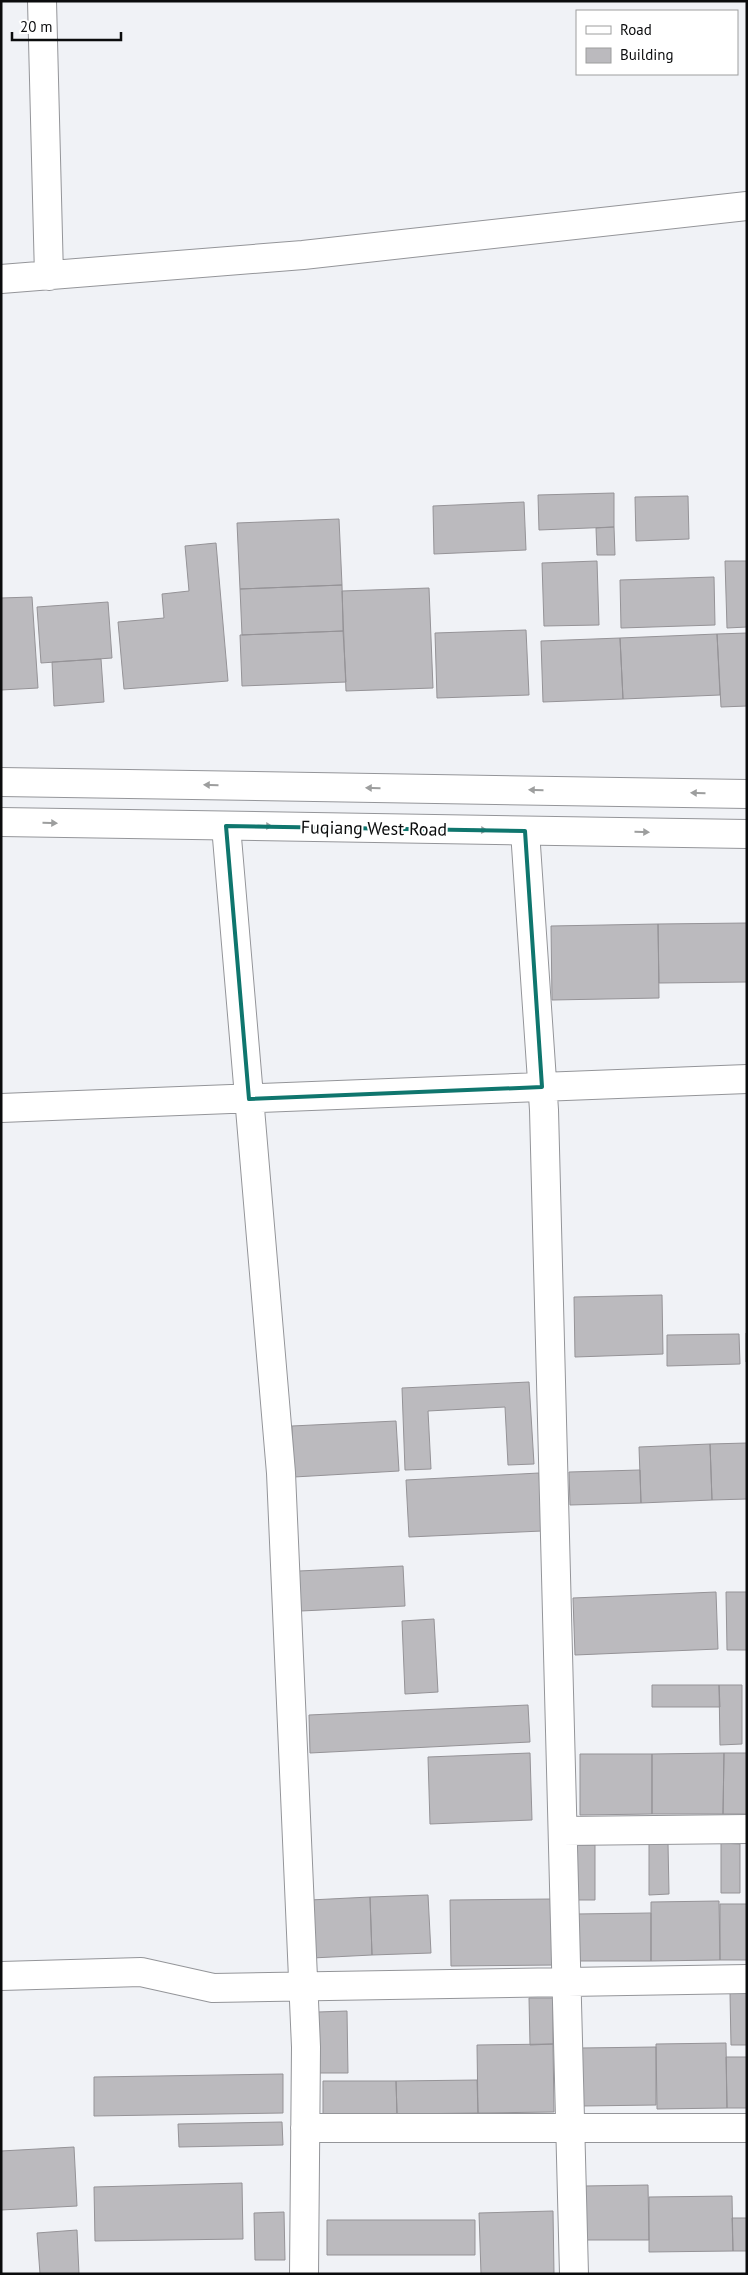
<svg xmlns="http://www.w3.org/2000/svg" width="748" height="2275" font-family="'PT Sans',sans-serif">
	<rect width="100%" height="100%" fill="#f0f2f6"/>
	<path fill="#bbbabe" stroke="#959397" d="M614,493V527L539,530L538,495Z
		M688,496L689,539L636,541L635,497Z
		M524,502L526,550L434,554L433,506Z
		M339,519L342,585L240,589L237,523Z
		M614,527L615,555H597L596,528Z
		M216,543L228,681L124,689L118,622L164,618L162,594L189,591L185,546Z
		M597,561L599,625L544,626L542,563Z
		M725,561H747V627L727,628Z
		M714,577L715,625L621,628L620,580Z
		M342,585L343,631L242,635L240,589Z
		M429,588L433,688L346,691L342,591Z
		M32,597L38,688L1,690V598Z
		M108,602L112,658L41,663L37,607Z
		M526,630L529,695L437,698L435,633Z
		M343,631L346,682L242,686L240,635Z
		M747,633V706L721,707L717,634Z
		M717,634L720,695L623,699L620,638Z
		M620,638L623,699L543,702L541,641Z
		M101,659L104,702L54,706L52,662Z
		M747,923V982L659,983L658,924Z
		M658,924L659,998L552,1000L551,926Z
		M662,1295L663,1354L575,1357L574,1297Z
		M746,1333H747V1362H746Z
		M739,1334L740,1364L667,1366V1335Z
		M529,1382L534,1464L508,1465L505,1407L428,1411L431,1469L405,1470L402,1388Z
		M396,1421L399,1471L294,1477L292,1426Z
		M747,1443V1499L712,1500L710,1444Z
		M710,1444L712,1500L641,1503L639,1447Z
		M640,1470L641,1503L570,1505L569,1472Z
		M539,1473L542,1531L409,1537L406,1480Z
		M403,1566L405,1606L301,1611L299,1571Z
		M716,1592L718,1649L575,1655L573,1598Z
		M726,1592H747V1650H727Z
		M434,1619L438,1692L405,1694L402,1621Z
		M652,1685H719L720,1707H652Z
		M719,1685H742V1744L720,1745Z
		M528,1705L530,1742L310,1753L309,1715Z
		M530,1753L532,1820L430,1824L428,1757Z
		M724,1753L723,1814H652V1754Z
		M724,1753H747V1814H723Z
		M580,1754H652V1814L580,1815Z
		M668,1843L669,1894L649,1895V1844Z
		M721,1843L740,1844V1893H721Z
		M575,1845H595V1900H576Z
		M428,1895L431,1953L372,1955L370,1897Z
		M370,1897L372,1955L312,1958L310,1900Z
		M554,1899L556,1965L451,1966L450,1900Z
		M719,1901L720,1960L651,1961V1902Z
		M720,1904H747V1960H720Z
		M651,1913V1961H576V1914Z
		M730,1993H747V2045H731Z
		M529,1998H553V2044L530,2045Z
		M347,2011L348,2073H318V2012Z
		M726,2043L727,2108L657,2109L656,2044Z
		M553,2044L554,2112L478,2113L477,2045Z
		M656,2047V2105L582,2106L581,2048Z
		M726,2057H747V2108H727Z
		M283,2074V2113L94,2116V2077Z
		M477,2080L478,2113L397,2114L396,2081Z
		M323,2081H396L397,2114H323Z
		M282,2122L283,2145L179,2147L178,2124Z
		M74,2147L77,2206L1,2210V2151Z
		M242,2183L243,2239L95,2241L94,2187Z
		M648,2185L649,2240H585V2186Z
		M732,2196L733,2251L649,2252V2197Z
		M553,2211L554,2274H481L479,2213Z
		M284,2212L285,2260H255L254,2213Z
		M732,2218H747V2251H733Z
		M327,2220H475V2255H327Z
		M77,2230L79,2274H40L37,2233Z"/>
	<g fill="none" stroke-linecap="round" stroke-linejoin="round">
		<g stroke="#949599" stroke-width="30">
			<path id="minor" d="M42,1L49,276
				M1,279L303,255L747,206
				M226,826L281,1473L306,2047L304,2274
				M525,831L544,1110L574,2274
				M1,1108L747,1079
				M563,1831L747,1829
				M1,1976L141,1972L213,1988L747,1979
				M305,2128H747"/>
		</g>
		<g stroke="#949599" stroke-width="30">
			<path id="major" d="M1,782L747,794
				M1,822L747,834"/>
		</g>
		<use href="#minor" stroke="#fff" stroke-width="28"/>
		<use href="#major" stroke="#fff" stroke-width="28"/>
	</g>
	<defs><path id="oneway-solid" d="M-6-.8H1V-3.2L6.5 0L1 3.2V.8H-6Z" transform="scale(1.25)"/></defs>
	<g fill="#9d9e9e">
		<use href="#oneway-solid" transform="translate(211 785) rotate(-179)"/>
		<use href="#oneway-solid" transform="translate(373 788) rotate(-179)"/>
		<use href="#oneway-solid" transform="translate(536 790) rotate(-179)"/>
		<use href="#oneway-solid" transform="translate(698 793) rotate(-179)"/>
		<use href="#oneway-solid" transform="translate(50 823) rotate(1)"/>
		<use href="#oneway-solid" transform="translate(265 826) rotate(1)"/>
		<use href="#oneway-solid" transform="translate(480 830) rotate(1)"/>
		<use href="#oneway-solid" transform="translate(642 832) rotate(1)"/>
	</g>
	<path fill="none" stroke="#0f766e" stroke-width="4" stroke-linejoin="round" d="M226,826L525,831L542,1087L249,1099Z"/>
	<g text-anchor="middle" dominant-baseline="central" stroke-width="4" stroke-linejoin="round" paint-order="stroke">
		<g font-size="18" fill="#0b0c0d" stroke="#fff">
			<text transform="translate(374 828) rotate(1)">Fuqiang West Road</text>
		</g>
	</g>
	<rect width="748" height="2275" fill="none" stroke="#0b0c0d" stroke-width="5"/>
	<rect x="576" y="10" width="162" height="65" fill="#ffffff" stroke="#9d9e9e"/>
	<rect x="586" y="26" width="25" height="8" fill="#ffffff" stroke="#9d9e9e"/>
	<text x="620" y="35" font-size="15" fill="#0b0c0d">Road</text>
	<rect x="586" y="48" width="25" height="15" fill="#bbbabe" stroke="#9d9e9e"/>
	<text x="620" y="60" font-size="15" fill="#0b0c0d">Building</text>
	<path d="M12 32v8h109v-8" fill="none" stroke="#0b0c0d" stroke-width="2.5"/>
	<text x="20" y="32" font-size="15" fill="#0b0c0d" stroke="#ffffff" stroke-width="4" paint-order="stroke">20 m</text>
</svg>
